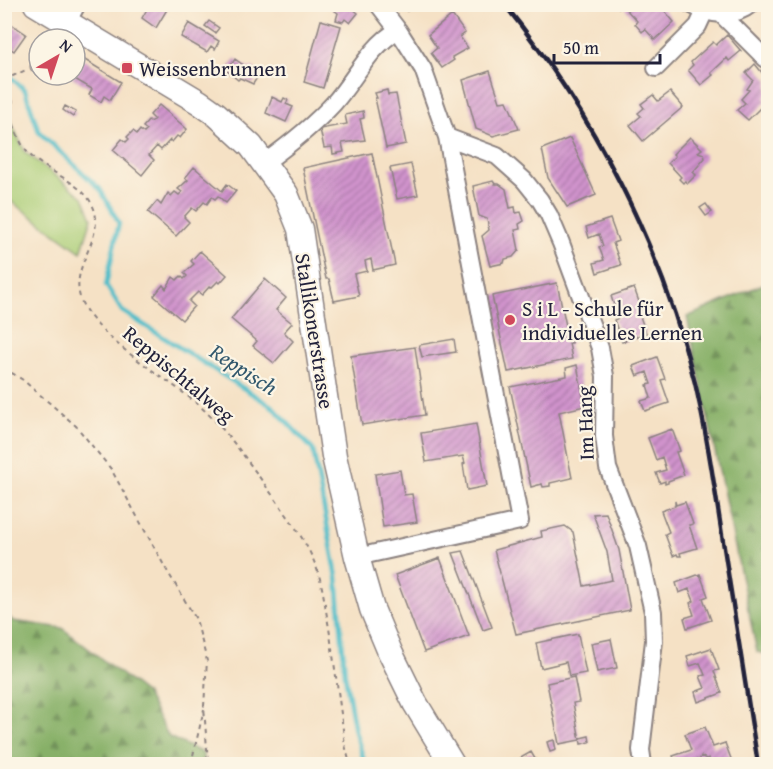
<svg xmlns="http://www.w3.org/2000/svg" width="773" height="769" font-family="'Gentium Book Plus',serif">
	<defs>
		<pattern id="forest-firs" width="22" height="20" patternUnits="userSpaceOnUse" patternTransform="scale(1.5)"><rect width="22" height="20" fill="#87b067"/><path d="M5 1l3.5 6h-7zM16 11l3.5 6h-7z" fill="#6e8f56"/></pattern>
		<pattern id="building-hatch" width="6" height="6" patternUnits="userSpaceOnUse" patternTransform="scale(1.5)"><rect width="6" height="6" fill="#d093cc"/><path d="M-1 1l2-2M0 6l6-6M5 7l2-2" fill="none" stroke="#a878a7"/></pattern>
	</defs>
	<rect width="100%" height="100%" fill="#fcf5e5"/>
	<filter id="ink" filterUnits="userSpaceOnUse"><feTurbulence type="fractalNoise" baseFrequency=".0167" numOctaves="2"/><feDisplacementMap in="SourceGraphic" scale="12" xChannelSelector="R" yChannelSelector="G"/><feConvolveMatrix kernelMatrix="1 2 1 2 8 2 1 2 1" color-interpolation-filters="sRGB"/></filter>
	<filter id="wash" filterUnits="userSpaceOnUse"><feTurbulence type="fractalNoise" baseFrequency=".008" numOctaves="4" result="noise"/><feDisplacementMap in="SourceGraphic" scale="24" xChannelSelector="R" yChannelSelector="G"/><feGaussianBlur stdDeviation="1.35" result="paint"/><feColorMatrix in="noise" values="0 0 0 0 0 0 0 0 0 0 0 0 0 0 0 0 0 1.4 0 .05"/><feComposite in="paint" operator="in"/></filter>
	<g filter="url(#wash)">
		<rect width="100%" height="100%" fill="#f5e1c5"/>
		<path fill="url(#forest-firs)" stroke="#546951" stroke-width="1.5" d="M768,282V655L757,652L687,317Z
			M5,613L13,621L62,628L145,693L169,737L203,753V764H5Z"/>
		<path fill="#aacd76" stroke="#667858" stroke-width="1.5" d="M5,109L25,152L83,197L92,218L81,252L5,197Z"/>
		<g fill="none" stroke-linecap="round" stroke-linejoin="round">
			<path stroke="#50bdc9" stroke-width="4.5" d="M4,71L25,90L39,132L100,189L119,223L106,285L122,311L273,407L313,450L337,577L345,675L355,731L365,764"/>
		</g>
		<g id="blocks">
			<path fill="url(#building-hatch)" d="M150,4L169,6L156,28L142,18Z
				M325,4H347L358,13L350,23L345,19L343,22L336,20L338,13Z
				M403,4H422L417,9L414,5L407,11Z
				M616,4H659L674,22L655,40L645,29L642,32L635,24L637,21L622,5L619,8Z
				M452,15L465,33L460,37L468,48L452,57L454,60L442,68L431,53L437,48L428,35Z
				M4,19L26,34L14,51L4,44Z
				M321,20L341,26L323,88L304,82Z
				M209,21L219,28L215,33L205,26Z
				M189,23L219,41L215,49L211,46L207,52L181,37Z
				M727,35L741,51L729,61L727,58L711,73L713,75L701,85L688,70L693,65L691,62L713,42L716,45Z
				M75,54L121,82L110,100L104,96L101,102L89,95L92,89L68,75H75Z
				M235,59L249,69L252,67L260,73L253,84L240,78L238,80L227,71Z
				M755,64L768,80V93L764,98L767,101L748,120L737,110L745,103L741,99L749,90L747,89L753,80L746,73Z
				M490,71L500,102L507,101L519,129L493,136L476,129L463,80Z
				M387,90L388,95L396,94L406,144L386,148L375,98H377L375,93Z
				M670,92L683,107L643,141L630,125L641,116L638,113L644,108L641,104L653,95L658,101Z
				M272,97L282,102L284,98L288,100L286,104L293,107L286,122L266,113Z
				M159,105L187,129L180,138L177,136L172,142L170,140L161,150L157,146L149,155L154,160L142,175L113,150L122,139L126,142L129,139L127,137L133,131L137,134L140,130L144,133L147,130L143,127L149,120L151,122L154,119L150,115Z
				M65,106L76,112L73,117L63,110Z
				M363,111L364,118L360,119L365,140L342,143L344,152L333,154L332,147L324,148L320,129L347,124L345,115Z
				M690,137L702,149L698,152L704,154L705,158L693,172L696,175L688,183L685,181L683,183L679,179L681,177L668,163L675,156L673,154Z
				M570,138L596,195L567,207L548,178L542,149Z
				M372,153L395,265L373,270L371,259L365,261L367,271L354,274L359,296L334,301L329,279H326L303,168Z
				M411,164L418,195L397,199L390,168Z
				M194,167L222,191L227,184L236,191L226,203L218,196L215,199L212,197L207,204L204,202L196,211L192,208L184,217L189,222L176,236L148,212L157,201L161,205L168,193L171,196L175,192L179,195L182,192L178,189L188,180L185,178Z
				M493,181L495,184H499L506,189L510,208L515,207L516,213L521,212L524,221L519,224L520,229L515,230L519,250L513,257L505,259L504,263L490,266L482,236L489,230L487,219L479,216L473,186Z
				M706,204L712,212L706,216L700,208Z
				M610,219L618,241L613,243L621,265L597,273L594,263L604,260L599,247L603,246L599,234L589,238L586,227Z
				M200,251L227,275L220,283L218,281L212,287L210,286L202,295L198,292L189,301L194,306L182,320L154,296L163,285L166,289L173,277L177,280L181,276L184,279L187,276L184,273L194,264L191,261Z
				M265,279L286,298L276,310L292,323L284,332L293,341L274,363L253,346L257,341L231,319Z
				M557,283L569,340H572V343H569L572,359L508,372L492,296Z
				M634,288L642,310L638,311L646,333L622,342L614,320L618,318L611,296Z
				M454,339L456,352L422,357L419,345Z
				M415,347L425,415L362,425L351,356Z
				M657,357L665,379L661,380L669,403L645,411L641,401L651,398L647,385L651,384L647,372L637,376L633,366Z
				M577,365L585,406L559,412L572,478L550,483V486L543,487L542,484L531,487L510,387L567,376L566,368Z
				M476,424L487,486L467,490L463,464L465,463L463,456L426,462L421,433Z
				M672,429L680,451L676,452L684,475L668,481V483L665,484V481L660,483L656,473L666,470L662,457L656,460L648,438Z
				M400,470L404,495L412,494L417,522L383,527L375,474Z
				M675,501L676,505L685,502L693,524L689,525L697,548L680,553L681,556H678L677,554L673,556L665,534L669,532L661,511L675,506Z
				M606,513L619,550L630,610L516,634L494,550L542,537L541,531L565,526L573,532L584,586L612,580L607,552L593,514Z
				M463,551L492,627L483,630L453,553Z
				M440,558L469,636L424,652L395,575Z
				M700,574L708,596L703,598L711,620L687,628L684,618L694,615L690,603L694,601L689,589L679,593L676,583Z
				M578,634L586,673L569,676L566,662L541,668L536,643Z
				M611,639L617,668L597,672L591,643Z
				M711,648L719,670L714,671L722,693L698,702L695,692L705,688L700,676L705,675L700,663L690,666L687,656Z
				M574,677L579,702L573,703L580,740L559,744L547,683Z
				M705,727L713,747L725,743L733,764H710L709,758L706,759L701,756L699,761L697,760V764H676L673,756L691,750L685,734Z
				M589,736L590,742L581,744L580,738Z
				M554,740L556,750L550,752L547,742Z
				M531,752L538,764H510Z"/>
		</g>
	</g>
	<g filter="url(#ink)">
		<use href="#blocks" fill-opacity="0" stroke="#8c8280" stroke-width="1.5"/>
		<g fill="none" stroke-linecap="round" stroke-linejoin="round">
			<g stroke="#8c8280" stroke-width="11">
				<path id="lane" d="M55,39L65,25
					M35,67L39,61"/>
			</g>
			<g stroke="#8c8280" stroke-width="20">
				<path id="street" d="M690,4C708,15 733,19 751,4
					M722,15L766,59
					M67,23L77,4
					M656,68L698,26L704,13
					M447,137L497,156L524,180L540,200L549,215L561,243L600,348L605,376L604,436L608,468L638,546L653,612L654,641L641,750L643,764
					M264,163C289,145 313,126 334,103C356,78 369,47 398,30
					M357,557L520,521L447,137L423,69L398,30L378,4"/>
			</g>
			<g stroke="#8c8280" stroke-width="27">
				<path id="secondary" d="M36,4L199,102L216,114L251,146L286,194L300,229L334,456L357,557L372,609L390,652L415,703L452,764"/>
			</g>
			<path stroke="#8c8280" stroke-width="2" stroke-dasharray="4.5 4.5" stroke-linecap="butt" d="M4,80L26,70
				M7,81L13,103L11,113
				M4,99C13,116 15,138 28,153C47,174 87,182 95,212C103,247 58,275 90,316C119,353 167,377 202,408C228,432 247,460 268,489C288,517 311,545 320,579C324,595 326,612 329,628C335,667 340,706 345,745L350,764
				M4,368L23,380L76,426L111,469L166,569L196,619L207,661L204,706L208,764
				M191,764L204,709"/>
			<use href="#lane" stroke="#fff" stroke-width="8"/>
			<use href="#street" stroke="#fff" stroke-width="16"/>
			<use href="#secondary" stroke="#fff" stroke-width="24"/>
			<path stroke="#22223b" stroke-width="4.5" d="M504,4C594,115 660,244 695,383C707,433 714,484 722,535C734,612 746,688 758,764"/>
		</g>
	</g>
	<g fill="#d1495b" stroke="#fcf5e5" stroke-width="2">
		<rect x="121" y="62" width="12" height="12" rx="3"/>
		<circle cx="510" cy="320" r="6"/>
	</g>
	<g text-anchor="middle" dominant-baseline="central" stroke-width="4.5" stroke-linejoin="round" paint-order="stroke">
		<g font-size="21" fill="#22223b" stroke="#fcf5e5" text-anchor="start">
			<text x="139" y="68">Weissenbrunnen</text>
			<text x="522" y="308">S i L - Schule für<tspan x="522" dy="24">individuelles Lernen</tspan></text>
		</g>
		<g font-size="21" fill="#22223b" stroke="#fcf5e5">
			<text transform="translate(315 331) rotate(81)">Stallikonerstrasse</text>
			<text transform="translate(179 374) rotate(40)">Reppischtalweg</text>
			<text transform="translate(585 423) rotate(-92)">Im Hang</text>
		</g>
		<g font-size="22" font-style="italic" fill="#32586d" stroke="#fcf5e5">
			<text transform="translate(244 369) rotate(33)">Reppisch</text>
		</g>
	</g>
	<rect width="773" height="769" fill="none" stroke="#fcf5e5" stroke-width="24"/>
	<g transform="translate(57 57) rotate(39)"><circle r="28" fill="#fcf5e5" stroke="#a5a1a1" stroke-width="1.5"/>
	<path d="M0-4.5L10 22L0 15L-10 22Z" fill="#d1495b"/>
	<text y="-9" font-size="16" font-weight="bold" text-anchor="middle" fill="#22223b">N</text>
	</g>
	<path d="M554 54v9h106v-9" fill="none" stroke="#22223b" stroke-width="3"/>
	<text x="563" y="54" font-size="18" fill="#22223b" stroke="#fcf5e5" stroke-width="4.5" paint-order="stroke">50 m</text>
</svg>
